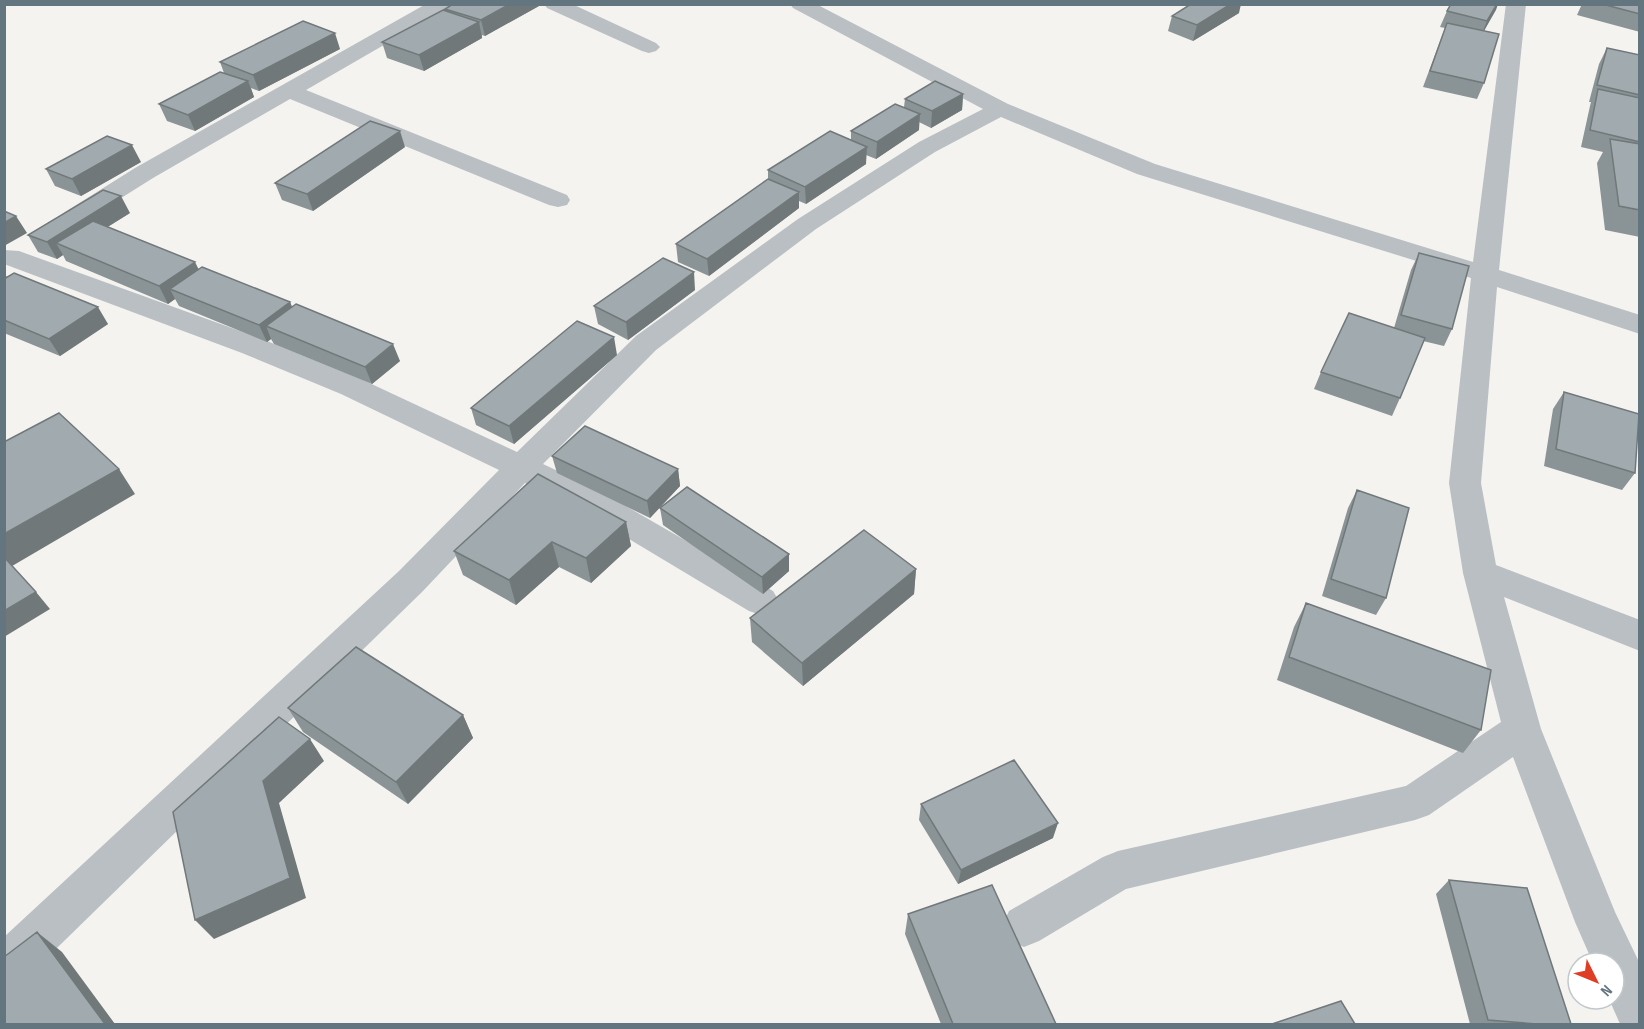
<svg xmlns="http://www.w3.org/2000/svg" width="1644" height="1029" font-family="'Sofia Sans Condensed',sans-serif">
	<rect width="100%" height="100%" fill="#f4f3ef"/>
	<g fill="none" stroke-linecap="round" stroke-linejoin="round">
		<path fill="#b9bfc2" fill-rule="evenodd" d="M426,4H451L448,8L306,90L567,195L570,200L567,205L558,207L549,205L290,99L153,178L83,222L74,225L65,222L61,217L65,212L135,168Z
			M544,4H572L656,43L660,47L656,51L649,53L642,51L547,8Z
			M790,4H816L1008,104L1155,164L1473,262L1506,4H1526L1499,270L1640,315V334L1497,287L1481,483L1496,565L1640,620V651L1504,597L1541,729L1615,912L1640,964V1024H1620L1609,999H1614V963H1593L1575,922L1513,757L1429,815L1415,820L1126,889L1039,941L1024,947L1009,941L1002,926L1009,911L1103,857L1118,851L1406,786L1501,722L1463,573L1449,483L1471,278L1137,174L1001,117L935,152L816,229L656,350L543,464L598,490L773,591L779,601L773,611L761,615L749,611L574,506L525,483L423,591L20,984L4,990V937L399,571L499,470L341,394L242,353L4,264V250L19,251L262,339L363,380L517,452L636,336L798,219L919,142L983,109L793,8Z"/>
	</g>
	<path fill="#8a9396" d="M1451,4H1498L1484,31V83L1477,99L1423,87L1445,28L1440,27L1447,11Z
		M1582,4H1640V32L1577,15Z
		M539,6L485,36L482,35V38L424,71L387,58L382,42L446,11L445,9Z
		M1239,13L1193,41L1168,31L1172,16Z
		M1607,48L1640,55V237L1605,230L1597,163L1603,152L1581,147L1590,106L1591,102H1589L1599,64Z
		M340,49L259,91L251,88L254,97L195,131L167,121L159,104L224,73L220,62Z
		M963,94L962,110L931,128L919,122V130L876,159L866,155V164L806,204L799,201V208L709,276L678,262L676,244L768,179V170L851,140V131L904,107L905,99Z
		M405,147L313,211L282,200L275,183Z
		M141,162L81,196L55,186L46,169Z
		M130,213L107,227L199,269L290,302L292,307L400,361L372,384L274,344L271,339L267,342L179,306L175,299L168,304L66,261L63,255L57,259L38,252L28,235Z
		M1419,253L1452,329L1444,346L1423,341L1400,398L1392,416L1314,389L1321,372L1394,328L1411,270Z
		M4,273L7,277L108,324L60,356L4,333Z
		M695,290L628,340L598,324L594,306Z
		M617,355L514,444L476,425L471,408Z
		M1564,392L1635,473L1622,490L1544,466L1553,409Z
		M552,456L678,469L680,486L650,518L557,473Z
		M1357,490L1386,598L1376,615L1322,596L1348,508Z
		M660,508L789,571L763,594L663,525Z
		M626,522L631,546L591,583L559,567L516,605L463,575L454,551Z
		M916,569L914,594L803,686L752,642L750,618Z
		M1306,603L1481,730L1463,753L1277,680L1294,627Z
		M288,708L463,715L473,738L408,804L303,732Z
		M921,804L1053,838L958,884L919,820Z
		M1449,880L1571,1024H1470L1436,894Z
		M908,914L1056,1024H941L905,934Z"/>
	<path fill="#71787a" d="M510,4H539V6L485,36L481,20Z
		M1231,4H1241L1239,13L1193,41L1197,25Z
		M1497,4H1498L1496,10L1481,36L1487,21Z
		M479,22L482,38L424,71L419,55Z
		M335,33L340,49L259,91L253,75Z
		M248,81L254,97L195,131L188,115Z
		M963,94L962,110L931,128L932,111Z
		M920,114L919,130L876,159L877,142Z
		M400,131L405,147L313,211L307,194Z
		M132,145L141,162L81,196L72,179Z
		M867,147L866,164L806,204L805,187Z
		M799,192V208L709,276L707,259Z
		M121,196L130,213L71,250L56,243L63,255L57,259L47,242Z
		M16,216L27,233L4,246V223Z
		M195,262L204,280L170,289L175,299L168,304L159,286Z
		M694,272L695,290L628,340L626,322Z
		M290,302L297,319L266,326L271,339L267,342L259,325Z
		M98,307L108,324L60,356L49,339Z
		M614,337L617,355L514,444L509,426Z
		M393,344L400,361L372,384L365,367Z
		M119,469L135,494L7,569L4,566V534Z
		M678,469L680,486L650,518L647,501Z
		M626,522L631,546L591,583L586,558Z
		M552,542L559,567L516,605L509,580Z
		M789,554V571L763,594L762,577Z
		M916,569L914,594L803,686L802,663Z
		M36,592L50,609L4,637V611Z
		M463,715L473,738L408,804L396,782Z
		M310,739L324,761L279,803L306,898L214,939L195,920L263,781Z
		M1058,823L1053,838L958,884L961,870Z
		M37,932L62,952L115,1024H105Z"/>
	<path fill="#a1abaf" stroke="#71787a" stroke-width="1.5" d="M453,4H510L481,20L445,9Z
		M1191,4H1231L1197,25L1172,16Z
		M1451,4H1497L1487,21L1447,11Z
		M1602,4H1640V14Z
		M443,10L479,22L419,55L382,42Z
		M303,21L335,33L253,75L220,62Z
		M1447,23L1499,34L1484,83L1430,71Z
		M1607,48L1640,55V95L1597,85Z
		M220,72L248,81L188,115L159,104Z
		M935,81L963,94L932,111L905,99Z
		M1598,89L1640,98V142L1590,130Z
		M895,104L920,114L877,142L851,131Z
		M370,121L400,131L307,194L275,183Z
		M830,131L867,147L805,187L768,170Z
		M107,136L132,145L72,179L46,169Z
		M1610,139L1640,144V210L1619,206Z
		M768,179L799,192L707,259L676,244Z
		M103,190L121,196L47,242L28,235Z
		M4,211L16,216L4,223Z
		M93,221L195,262L159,286L56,243Z
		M1419,253L1469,266L1452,329L1401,315Z
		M663,258L694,272L626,322L594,306Z
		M202,267L290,302L259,325L170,289Z
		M14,273L98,307L49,339L4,320V279Z
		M296,304L393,344L365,367L266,326Z
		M1349,313L1425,338L1400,398L1321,372Z
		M577,321L614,337L509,426L471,408Z
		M1564,392L1639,414L1635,473L1556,449Z
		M59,413L119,469L4,534V442Z
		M585,426L678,469L647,501L552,456Z
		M538,474L626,522L586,558L552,542L509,580L454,551Z
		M687,487L789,554L762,577L660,508Z
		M1357,490L1409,508L1386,598L1331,579Z
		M864,530L916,569L802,663L750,618Z
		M4,557L36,592L4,611Z
		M1306,603L1491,670L1481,730L1289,657Z
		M356,647L463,715L396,782L288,708Z
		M279,717L310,739L263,781L290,878L195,920L173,812Z
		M1014,760L1058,823L961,870L921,804Z
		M1449,880L1527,888L1571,1024H1537L1488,1020Z
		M992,885L1056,1024H953L908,914Z
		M37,932L105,1024H4V957Z
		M1341,1001L1355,1024H1272Z"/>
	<rect width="1644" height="1029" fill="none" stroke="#637680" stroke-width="12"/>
	<g transform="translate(1596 981) rotate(133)"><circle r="28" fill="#ffffff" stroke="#c1c8cc" stroke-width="1.5"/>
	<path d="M0-4.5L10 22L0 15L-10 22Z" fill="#df3e24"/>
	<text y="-9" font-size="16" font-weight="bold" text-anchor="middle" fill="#637680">N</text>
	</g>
</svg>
